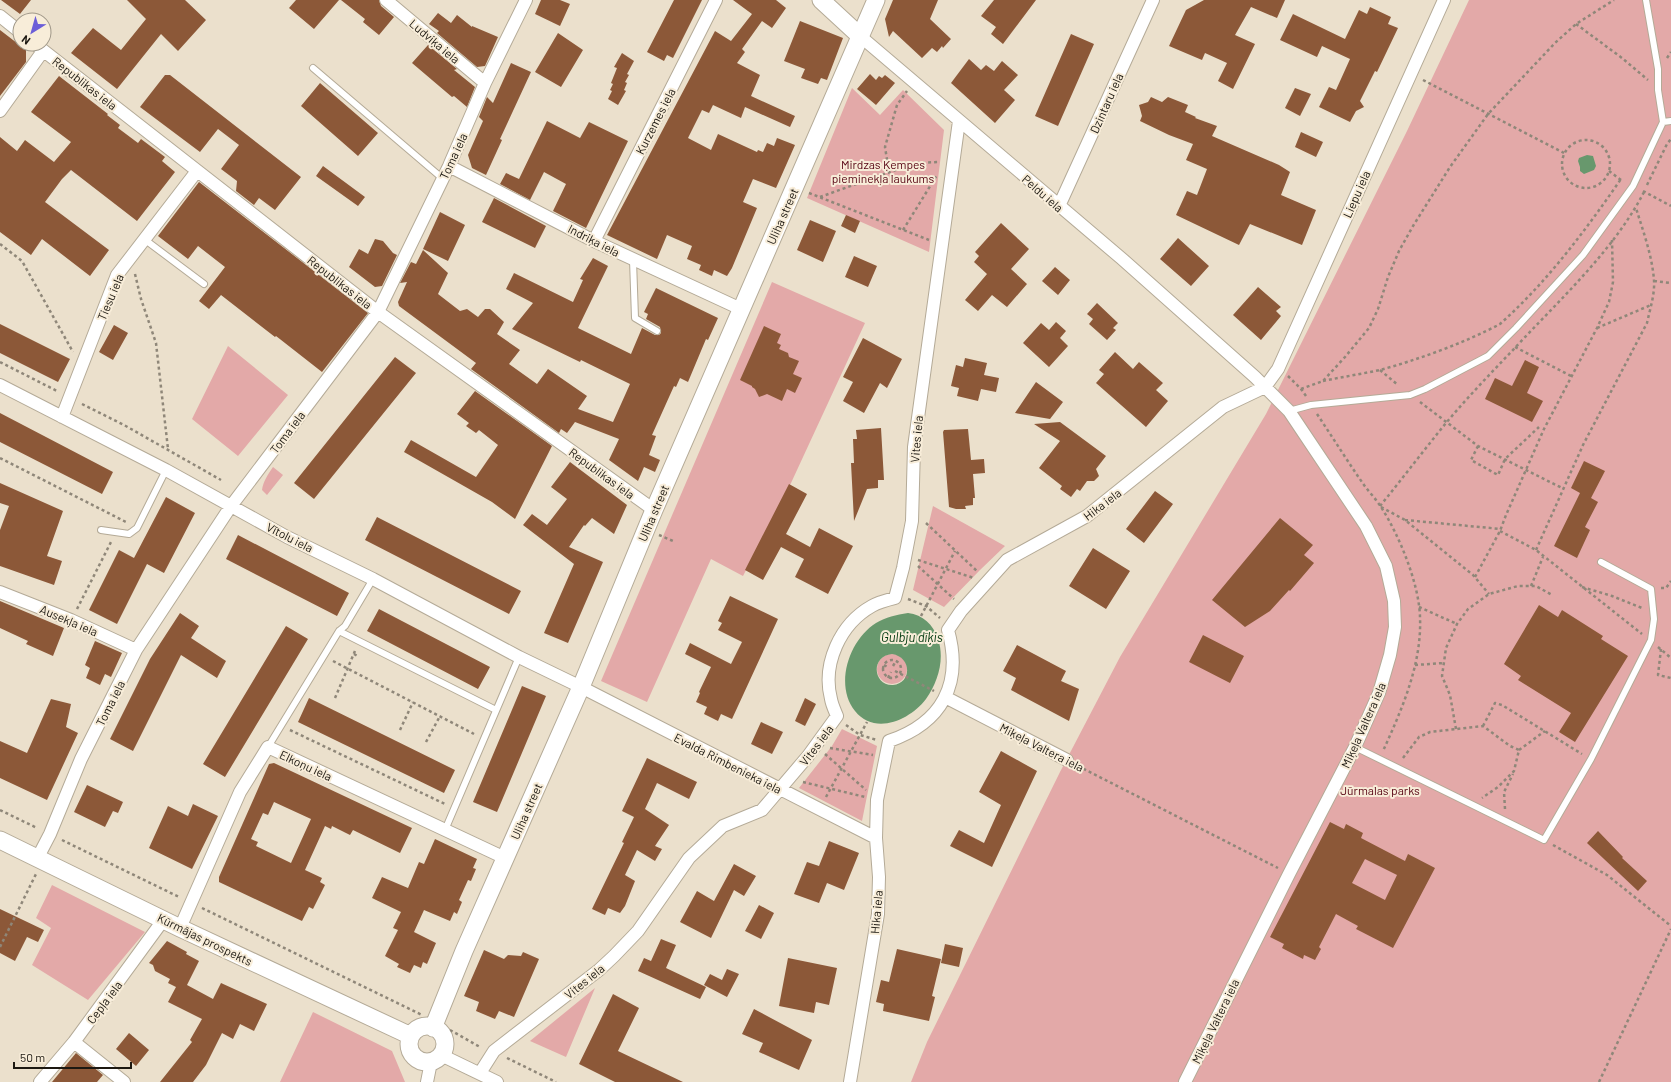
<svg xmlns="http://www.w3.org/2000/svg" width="1671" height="1082" font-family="Barlow,sans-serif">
	<rect width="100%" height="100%" fill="#ebe0cc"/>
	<path fill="#e3a9a8" d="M1469,0H1671V1082H911L927,1042L1060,772L1120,657L1266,414L1407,131Z
		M852,88L880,115L903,90L944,130L929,252L807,198Z
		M772,282L865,323L791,483L743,576L711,559L647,702L601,681Z
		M228,346L288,395L238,456L192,419Z
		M273,467L283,475L267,495L262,490C263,482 268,474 273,467Z
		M933,506L1005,546L980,570L944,607L913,590Z
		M877 669a15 15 0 1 1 30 0a15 15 0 1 1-30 0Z
		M842,729L877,746L862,821L799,788L832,746Z
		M52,885L145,932L88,1000L32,965L51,928L36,918Z
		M595,988L566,1057L530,1041Z
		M313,1012L392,1051L405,1082H280Z"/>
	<path fill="#68986d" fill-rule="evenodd" d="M1587,155L1593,156L1596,166L1594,170L1584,174L1580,171V167L1578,161L1579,158Z
		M908,613C923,615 933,624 938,639C945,659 938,682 926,699C910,720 875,736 855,711C834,685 849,640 876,623C886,617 896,615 908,613ZM892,654C912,657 912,683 893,685C873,686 870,656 892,654Z"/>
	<path fill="#8c5838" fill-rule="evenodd" d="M1,0H31L20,14Z
		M127,0H185L206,20L178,51L161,34L117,89L71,53L93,28L121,50L146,19Z
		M296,0H339L314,29L289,8Z
		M341,0H379L381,6L394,17L379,35L363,22L365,19Z
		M541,0H560L570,4L560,26L535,14Z
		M674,0H702L673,58L667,55L664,61L647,52Z
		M733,0H776L786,8L772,28L762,21L742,49L745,52L737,63L760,75L751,96L795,116L790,127L745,107L741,118L713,105L709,113L702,110L688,138L711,150L718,134L757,152L758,150L763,152L767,143L774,146L777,138L795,145L776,188L753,179L743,202L757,208L732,268L727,276L714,270L712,276L699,270L701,265L687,259L692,246L667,235L657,259L607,235L715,31L731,41L752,14Z
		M893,0H938L930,19L951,39L943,48L942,46L937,52L932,48L922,58L893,31L889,37L885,19Z
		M994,0H1036L1003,44L991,34L996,27L981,16Z
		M1204,0H1285L1277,18L1251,7L1235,35L1255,44L1233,89L1218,81L1227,63L1205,53L1202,60L1169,46L1186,10Z
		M1370,7L1391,17L1388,24L1398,28L1377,72L1375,71L1360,101L1364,107L1356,111L1350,122L1319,107L1329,87L1336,90L1350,59L1322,46L1317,57L1280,40L1293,14L1345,39L1359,10L1367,14Z
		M438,13L451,23L457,15L472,27V26L498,37L485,66L477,67L437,33L439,31L429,24Z
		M800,21L843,38L827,80L821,78L818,84L801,78L805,69L784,61Z
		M0,30L26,50V62L0,96Z
		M558,33L583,50L561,87L535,72Z
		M1071,34L1094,44L1058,126L1035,116Z
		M428,45L457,69L454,70L475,87L467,107L454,96L452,97L412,63Z
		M622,53L634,61L627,74L629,75L625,82L627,83L624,90L626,91L618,105L608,99L612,91L610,90L613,84L611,83L617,68L614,67Z
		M969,59L981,70L986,65L994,71L1002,61L1018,75L1004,90L1015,100L995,123L951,83Z
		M511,63L531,72L500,139L502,140L486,175L472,168L468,155L483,121L479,117L487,97L493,103Z
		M870,74L876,80L879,76L882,78L885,75L895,83L876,105L857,89Z
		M165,75H170L301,177L275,210L259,198L254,205L236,191L237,181L221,169L239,145L218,129L200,152L140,107Z
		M59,76L108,114L107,115L120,125L118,128L138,143L141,139L165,157L162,161L175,172L137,221L71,170L62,179L45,202L109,250L90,276L42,239L31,255L0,232V137L17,151L25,140L54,162L71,142L31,112Z
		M320,83L378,133L358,156L301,106Z
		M1295,88L1311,94L1300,116L1285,108Z
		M1151,97L1162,102L1168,97L1188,105L1185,112L1196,117L1195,118L1217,126L1212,136L1279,165L1290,172L1281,195L1316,210L1302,245L1250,224L1239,245L1176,215L1187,191L1197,195L1207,169L1186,160L1193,144L1169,135L1140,121L1142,116L1139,105L1148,102Z
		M547,121L580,138L589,122L628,141L586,228L553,211L566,184L544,172L530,200L500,184L506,173L519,179Z
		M1301,132L1323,142L1316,157L1295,147Z
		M323,166L365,197L358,206L316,176Z
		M199,182L368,313L322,372L276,336L275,337L221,295L209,309L199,301L225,267L198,246L188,259L158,236Z
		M494,198L546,226L535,248L482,222Z
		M440,212L465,225L448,261L423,249Z
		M846,215L860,221L855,233L841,226Z
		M810,220L836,231L823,262L797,250Z
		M1001,223L1029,249L1011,269L1027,284L1007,307L992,295L978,311L965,300L987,274L974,262L979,256L975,252Z
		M1178,238L1209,266L1191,286L1160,259Z
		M375,239L383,241L393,253L397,255L382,286L375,287L349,267L359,249L368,254Z
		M423,250L448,273L438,294L460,311L467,309L478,317L485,309H490L504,322L497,334L520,350L509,364L537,384L548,369L587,396L578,409L613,422L630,384L581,360L580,362L512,329L533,303L506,289L514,273L573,302L583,280L580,279L593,258L608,266L578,328L631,354L642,328L655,335H659L661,333L660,327L646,319L648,314L644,312L656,288L718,318L708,340L706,339L688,382L680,378L676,387L674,386L652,435L656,436L649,455L660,460L655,472L644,467L638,481L609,460L619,439L575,422L567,433L561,429L559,433L471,369L476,363L399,306L398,302L407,282L400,283L411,262L416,264Z
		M854,256L877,266L868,287L845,277Z
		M1055,267L1070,280L1058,295L1042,281Z
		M1258,287L1281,307L1276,311L1281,316L1261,340L1233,315Z
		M1097,303L1118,323L1113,328L1116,330L1107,340L1089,324L1093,319L1087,314Z
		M1056,322L1066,331L1060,338L1068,346L1049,367L1023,343L1041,323L1049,330Z
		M0,324L70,359L58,382L0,353Z
		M114,325L128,333L113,360L99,352Z
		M764,326L781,334L777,343L781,345L779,349L788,353L789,357L799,361L793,374L802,378L795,393L787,389L782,401L767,394L759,397L755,389L752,387V386L740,380Z
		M863,338L902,359L887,388L880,383L864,413L843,401L853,382L843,377Z
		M1115,352L1133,369L1139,362L1163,383L1156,390L1168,401L1146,427L1096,383L1104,374L1099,370Z
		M395,357L416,373L314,499L294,483Z
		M965,358L987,363L984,375L999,378L996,392L981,389L978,401L957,396L959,388L951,386L956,365L963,367Z
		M1525,360L1539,367L1527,393L1543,401L1532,422L1485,399L1495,378L1512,386Z
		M1036,382L1063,402L1050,419L1015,413Z
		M475,391L552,446L515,519L492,502L404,452L411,440L476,477L498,445L479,430L476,433L466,426L469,423L457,414Z
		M0,413L113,472L102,494L0,442Z
		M1060,422L1106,456L1096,469L1099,476L1094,481H1087L1080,491L1077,489L1071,497L1060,489L1062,486L1039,468L1060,441L1034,424Z
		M881,428L884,480H878V488L867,489L854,521L851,463H854L853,439H857L856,430Z
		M968,429L971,460L984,459L985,473L973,474L975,498H973V505L965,506L966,509H956L949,507L943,432L944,430Z
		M1584,461L1605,471L1591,498L1598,502L1585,527L1590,530L1577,558L1554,546L1580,493L1571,488Z
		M570,462L627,505L614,534L592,518L585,526L584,525L569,547L603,562L568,643L544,633L574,564L523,525L532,514L547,525L567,499L551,487Z
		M0,483L63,511L47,556L62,561L54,585L0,566V530L9,506L0,503Z
		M789,484L807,494L786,534L810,547L819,528L853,546L828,594L795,577L804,559L781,547L763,580L745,570Z
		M1155,491L1173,504L1144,543L1126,529Z
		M166,497L195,513L164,573L147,564L117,624L89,610L119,550L134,558Z
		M377,517L521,591L509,614L365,540Z
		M1280,518L1313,545L1304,555L1314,563L1290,591L1289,590L1270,611L1245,627L1212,600Z
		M238,535L349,593L337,616L226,559Z
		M1093,548L1130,571L1106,609L1069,586Z
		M730,596L778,619L732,719L721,714L718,721L704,714L707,707L696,702L700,693L699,692L711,667L685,654L690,643L731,664L742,642L718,630L722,623L718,621Z
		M0,601L64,628L53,656L26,644L28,641L0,628Z
		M1539,605L1558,617L1562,610L1603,636L1601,639L1628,656L1575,742L1559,732L1571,713L1518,680L1521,676L1504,664Z
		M379,609L490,667L478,689L367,631Z
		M180,613L199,626L191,638L226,661L217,678L181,655L133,751L110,739L150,659Z
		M286,626L308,639L225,777L203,764Z
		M1203,635L1244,656L1230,683L1189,662Z
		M95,641L122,653L111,677L105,674L100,685L86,678L90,668L85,665Z
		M1017,645L1066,671L1061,681L1079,689L1069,721L1011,690L1016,678L1003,671Z
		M522,686L546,696L497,812L473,802Z
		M309,698L455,770L444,793L298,722Z
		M805,698L816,704L805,726L795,721Z
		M51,699L71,704L66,727L78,733L47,800L0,778V741L27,753Z
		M761,722L783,732L772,754L751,744Z
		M1001,751L1037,771L992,867L950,846L959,830L984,843L1001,805L979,792Z
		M647,758L697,782L689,799L657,783L645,809L669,825L655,846L662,849L655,861L637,850L625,875L635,881L625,906L620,913L608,908L605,915L592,909L624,843L622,842L634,817L622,811Z
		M274,763L412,828L400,853L353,830L350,835L332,826L331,829L325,826L305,870L322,878L320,882L325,885L313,909L309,907L302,921L219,882V877L269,764ZM274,802L311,819L291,863L256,846L258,842L251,839L263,813L268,815Z
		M87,785L123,802L118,813L113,811L105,827L74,812Z
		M193,804L218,816L192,869L149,848L168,806L188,816Z
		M1330,822L1344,829L1346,824L1363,833L1361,838L1405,861L1408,854L1435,868L1393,948L1356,929L1358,926L1336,914L1319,947L1321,949L1315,960L1304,955L1303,959L1282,948L1284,944L1270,937ZM1365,859L1397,875L1385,900L1352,883Z
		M1598,831L1623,857L1622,858L1647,881L1638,891L1587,843Z
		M435,839L477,859L473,868L476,869L471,881L468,880L459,900L462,902L457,914L454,912L450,921L424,910L414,932L436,943L427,964L423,962L421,968L414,965L410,973L397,967L399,964L385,956L398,930L393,928L401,912L372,898L382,877L408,888L419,862L424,864Z
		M829,841L859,853L844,890L827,883L819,903L794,894L807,862L819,866Z
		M734,864L756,876L744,896L734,890L711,938L680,922L697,891L714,901Z
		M759,905L774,913L761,939L745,931Z
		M0,909L44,930L38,942L27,937L15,961L0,953Z
		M661,939L676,945L666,968L706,987L700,999L638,971L644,958L651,961Z
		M167,941L187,952L186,954L199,961L187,985L213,999L221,983L267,1004L254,1031L240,1024L233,1039L222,1033L206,1065L193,1082H160L192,1042L190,1040L202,1019L168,1002L176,987L168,983L170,979L155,971L153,965L149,963Z
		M945,944L963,948L959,967L941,963Z
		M897,949L941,959L932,996L935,997L929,1021L883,1011L884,1004L876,1002L881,980L889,982Z
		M484,950L504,959L508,955L521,956L523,952L539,959L514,1017L499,1011L495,1019L476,1011L479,1002L464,996Z
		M788,958L837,968L829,1005L816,1002L814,1013L779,1006Z
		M727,969L739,974L727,997L704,985L710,974L722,980Z
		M613,994L639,1008L618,1051L683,1082H615L579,1064Z
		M754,1009L812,1040L799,1070L759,1052L763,1043L742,1034Z
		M129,1033L149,1050L136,1066L116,1049Z
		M76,1053L103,1075L97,1082H52Z"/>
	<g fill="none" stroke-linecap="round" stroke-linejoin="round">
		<g stroke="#b4aa97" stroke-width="8">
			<path id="lane" d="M313,68L442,178
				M1663,122L1671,121
				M144,239L204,284
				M633,260L635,318L657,331
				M1289,411L1311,405L1410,395L1425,389L1488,356L1516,328L1583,255L1633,186L1663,122L1658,90V69L1646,0
				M101,530L129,534L137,528L166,470
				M339,631L496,710
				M268,747L339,631L345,626L373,579
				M1355,747L1544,840L1591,759L1651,640L1654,619L1651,589L1601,562
				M445,830L519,657"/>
		</g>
		<g stroke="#b4aa97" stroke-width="14">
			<path id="street" d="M386,0L485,83
				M0,16L20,32
				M860,36L1121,258L1255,377L1289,411L1366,526L1386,566L1394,601L1395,627L1390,655L1379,693L1355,747L1289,874L1185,1082
				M35,44L378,312L654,510
				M0,111L43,51
				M449,166L594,241L741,309
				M1059,206L1153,0
				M594,241L716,0
				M0,385L166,470L287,537L373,579L519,657L581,687L876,838
				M62,417L117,275L197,171
				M0,592L71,620L136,650
				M945,697L1067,760
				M37,859L50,834L81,759L136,650L231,506L378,312L449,166L485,83L526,0
				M180,928L240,792L268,747L505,858
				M74,1042L124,1082
				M441,1055L497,1082
				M480,1073L494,1051L599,970L614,956L638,931L689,858L723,826L762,810L808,756L837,716C835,711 832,705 831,699C822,664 840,624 872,606C879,602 887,600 895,598L903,568L912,521L914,447L959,121
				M40,1082L74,1042L164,919
				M427,1082L431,1062
				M850,1082L878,914L879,877L876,838L877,800L889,741C942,723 963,684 948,630L961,611L1007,560L1087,516L1223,407L1265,387L1278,369L1444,0"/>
		</g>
		<g stroke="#b4aa97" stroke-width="19">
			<path id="secondary" d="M821,0L860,36
				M0,840L180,928L411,1036
				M409 1044a18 18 0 1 1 36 0a18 18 0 1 1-36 0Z
				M433,1028L464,951L581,687L654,510L876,0"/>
		</g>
		<path stroke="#8f8779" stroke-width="2.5" stroke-dasharray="3 3" stroke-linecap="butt" d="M1576,24L1622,58L1648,80
			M1667,58L1671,52
			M1423,80L1564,153
			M1562 164a24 24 0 1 1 48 0a24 24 0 1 1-48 0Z
			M1609,171L1621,180
			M889,172L885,147L897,105L907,91
			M1647,185L1667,144L1671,139
			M1643,191L1671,206
			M809,193L929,240
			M820,197L915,163L940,162
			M903,230L937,175
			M0,244L22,261L73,352
			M135,274L141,299L156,343L168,449
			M1654,281L1671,283
			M1597,328L1651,305
			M1515,347L1571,376
			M0,362L57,391
			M1380,370L1398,385
			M1288,376L1301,389L1306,396
			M1323,381C1342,377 1361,374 1380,370C1417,360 1467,342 1500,324C1547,282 1585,231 1621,179
			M1301,389L1323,381L1345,357L1369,328L1378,309L1388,277L1399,251L1413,226L1450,167L1488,114L1555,43L1576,24L1614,0
			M1420,402L1478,446L1564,489
			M82,404L124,425L221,480
			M1317,414C1333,438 1348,462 1364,485C1369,492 1376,499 1381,507C1399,535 1419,583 1420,617C1422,664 1402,709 1383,751
			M1478,446L1471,460L1498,475L1505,459L1539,427
			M0,458L126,522
			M1380,506C1402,479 1424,450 1446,423C1467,398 1490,374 1512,351C1557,302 1615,250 1645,190
			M1381,507L1405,520L1473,575L1489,594
			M1405,520L1501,529
			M926,523L978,572
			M1500,531L1536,550L1642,634
			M659,535L673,541
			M1536,550L1583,445L1647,323C1650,309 1655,294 1654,280C1652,255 1643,231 1636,208
			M918,560L974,578
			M918,566L954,599
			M1475,577L1500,531L1506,515L1544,429L1597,328L1609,302L1613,282L1612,240
			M1531,586L1543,557
			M1582,587L1612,596L1642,608
			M1661,588H1666L1671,581
			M908,599L926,606L940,618
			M1419,607L1457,624
			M77,609L111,542
			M921,616L955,551
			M1658,647L1671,658
			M1661,649L1658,675L1671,678
			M354,654L359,657
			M883 669a9 9 0 1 1 18 0a9 9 0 1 1-18 0Z
			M333,661L474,734
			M884,665L889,668
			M1415,665L1444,663
			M893,666L896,661
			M895,671L934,691
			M888,678L891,672
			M335,698L355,651
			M846,725L860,735L877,740
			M1483,726L1495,703L1502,705L1582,754
			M1456,729L1450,695L1442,676L1446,648L1457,624L1468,609L1489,594L1518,586H1536L1552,595
			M290,730L445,804
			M400,730L413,702
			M426,742L440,716
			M830,748L873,755
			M1519,750L1545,731
			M825,754L866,790
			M1403,758L1419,737L1430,732L1483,726L1510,746L1519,750L1514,771L1498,787L1482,798
			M1078,766L1278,868
			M803,782L865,797
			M826,797L867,722
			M1505,809L1504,792L1513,774
			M0,810L37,828
			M62,840L179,897
			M1553,845L1607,875L1671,926
			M202,908L422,1015
			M0,947L36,874
			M450,1030L480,1047
			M507,1058L556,1082
			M1599,1082L1671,929"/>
		<use href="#lane" stroke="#fff" stroke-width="6"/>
		<use href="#street" stroke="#fff" stroke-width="12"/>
		<use href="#secondary" stroke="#fff" stroke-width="17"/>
	</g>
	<g text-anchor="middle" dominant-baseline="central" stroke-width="4" stroke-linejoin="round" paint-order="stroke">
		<g font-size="12" fill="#1c1811" stroke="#f8edd9">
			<text transform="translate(435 41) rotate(40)">Ludviķa iela</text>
			<text transform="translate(85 83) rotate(38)">Republikas iela</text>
			<text transform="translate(1106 103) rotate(-66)">Dzintaru iela</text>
			<text transform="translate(655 121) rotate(-63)">Kurzemes iela</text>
			<text transform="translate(453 156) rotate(-65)">Toma iela</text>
			<text transform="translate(1043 193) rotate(41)">Peldu iela</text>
			<text transform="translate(1356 194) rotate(-66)">Liepu iela</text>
			<text transform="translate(782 216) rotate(-66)">Uliha street</text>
			<text transform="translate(594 240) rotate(27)">Indriķa iela</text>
			<text transform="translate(340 282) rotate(38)">Republikas iela</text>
			<text transform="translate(110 297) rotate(-67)">Tiesu iela</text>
			<text transform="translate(287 432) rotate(-53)">Toma iela</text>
			<text transform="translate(916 439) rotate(-85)">Vites iela</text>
			<text transform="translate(602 473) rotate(36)">Republikas iela</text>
			<text transform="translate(1102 504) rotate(-37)">Hika iela</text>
			<text transform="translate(653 513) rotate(-67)">Uliha street</text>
			<text transform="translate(290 537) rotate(27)">Vītolu iela</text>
			<text transform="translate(69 620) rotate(23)">Ausekļa iela</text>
			<text transform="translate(110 703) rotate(-63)">Toma iela</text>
			<text transform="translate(1363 725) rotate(-66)">Miķeļa Valtera iela</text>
			<text transform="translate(816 745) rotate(-53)">Vites iela</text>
			<text transform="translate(1042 747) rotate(27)">Miķeļa Valtera iela</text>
			<text transform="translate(728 763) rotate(27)">Evalda Rimbenieka iela</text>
			<text transform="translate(306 765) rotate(25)">Elkoņu iela</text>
			<text transform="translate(526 811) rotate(-66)">Uliha street</text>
			<text transform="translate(876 912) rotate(-85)">Hika iela</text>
			<text transform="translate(205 939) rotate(26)">Kūrmājas prospekts</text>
			<text transform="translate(584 981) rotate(-39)">Vites iela</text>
			<text transform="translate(104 1002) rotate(-53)">Cepļa iela</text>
			<text transform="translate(1215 1021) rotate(-64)">Miķeļa Valtera iela</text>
		</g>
		<g font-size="12" fill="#550211" stroke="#f8edd9">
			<text x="883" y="164">Mirdzas Ķempes<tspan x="883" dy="14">pieminekļa laukums</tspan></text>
			<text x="1380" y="790">Jūrmalas parks</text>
		</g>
		<g font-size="13" font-style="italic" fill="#00380e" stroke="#f8edd9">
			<text x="912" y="637">Gulbju dīķis</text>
		</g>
	</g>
	<g transform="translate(32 32) rotate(217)"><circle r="19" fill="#f8edd9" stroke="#a09889"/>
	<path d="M0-3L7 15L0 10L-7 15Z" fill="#6c5ed8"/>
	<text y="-6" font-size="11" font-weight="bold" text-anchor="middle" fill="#1c1811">N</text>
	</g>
	<path d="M14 1062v6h117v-6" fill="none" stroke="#1c1811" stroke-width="2"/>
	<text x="20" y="1062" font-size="12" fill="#1c1811" stroke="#f8edd9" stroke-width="3" paint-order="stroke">50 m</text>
</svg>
